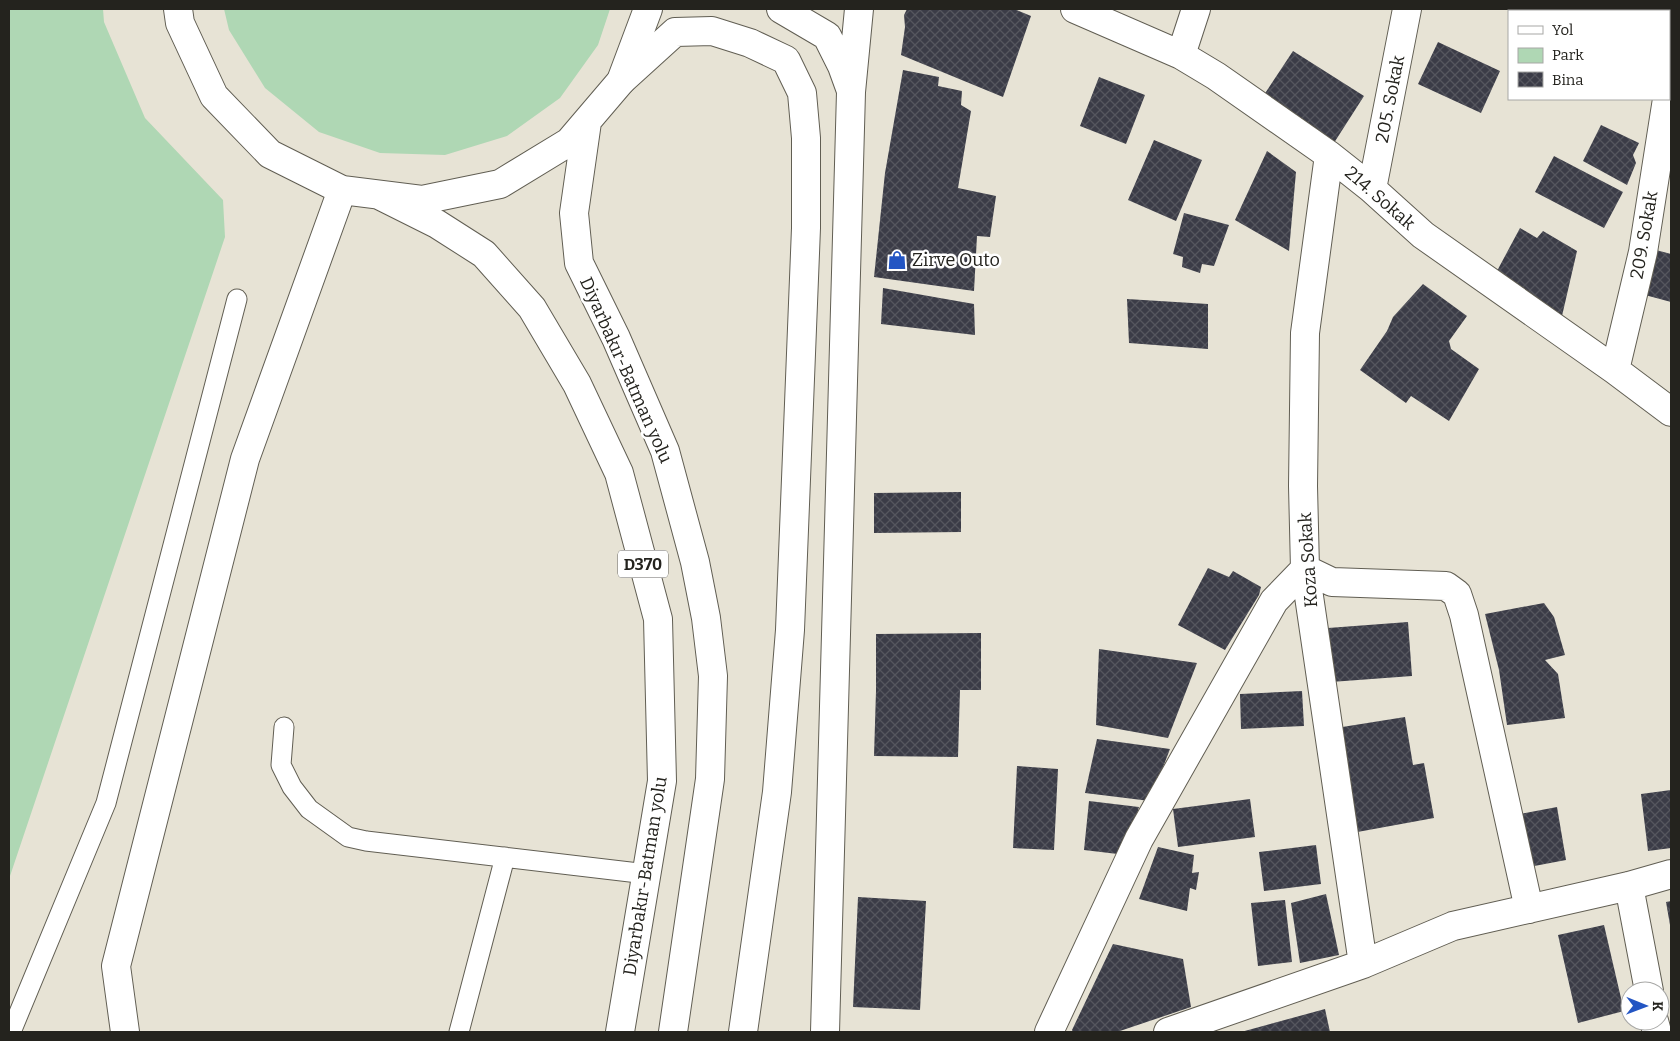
<svg xmlns="http://www.w3.org/2000/svg" width="1680" height="1041" font-family="Bitter,serif">
	<defs>
		<pattern id="building-cross-hatch" width="8" height="8" patternUnits="userSpaceOnUse" patternTransform="scale(1.25)"><rect width="8" height="8" fill="#3b3c47"/><path d="M0 0l8 8M0 8l8-8" fill="none" stroke="#55565e"/></pattern>
	</defs>
	<rect width="100%" height="100%" fill="#e7e3d5"/>
	<path fill="#afd7b4" d="M9,9H103L104,22L145,118L223,200L225,237L9,879Z
		M224,9H610L598,45L560,98L507,136L445,155L380,153L319,132L265,88L229,30Z"/>
	<path fill="url(#building-cross-hatch)" d="M907,9H1014L1031,16L1003,97L901,55L905,27L904,15Z
		M1438,42L1500,71L1481,113L1418,84Z
		M1293,51L1364,96L1332,146L1262,98Z
		M903,70L939,77L938,86L962,91L961,105L971,111L958,188L996,196L990,237L977,236L974,291L874,277L885,173Z
		M1099,77L1145,95L1126,144L1080,126Z
		M1601,125L1639,143L1633,155L1636,163L1627,185L1583,161Z
		M1154,140L1202,160L1176,221L1128,200Z
		M1267,151L1296,172L1289,251L1235,220Z
		M1554,156L1623,192L1604,228L1535,192Z
		M1184,213L1229,225L1214,266L1202,264L1200,273L1182,267L1183,257L1173,254Z
		M1520,228L1537,238L1543,231L1577,251L1562,316L1497,271Z
		M1656,250L1671,254V302L1645,295Z
		M1423,284L1467,316L1449,341L1451,349L1479,369L1449,421L1411,396L1406,403L1360,370L1387,331L1393,317Z
		M883,288L974,304L975,335L881,324Z
		M1127,299L1208,304V349L1129,343Z
		M961,492V532L874,533V493Z
		M1208,568L1229,577L1233,571L1261,587L1259,595L1225,650L1178,625Z
		M1544,603L1554,617L1565,655L1545,660L1558,674L1565,718L1507,725L1499,670L1485,614Z
		M1408,622L1412,676L1331,682L1328,628Z
		M981,633V690H960L958,757L874,756L876,691V634Z
		M1099,649L1197,663L1168,738L1096,725Z
		M1302,691L1304,726L1241,729L1240,694Z
		M1405,717L1413,765L1424,763L1434,818L1352,833L1336,728Z
		M1097,739L1170,749L1150,801L1085,793Z
		M1017,766L1058,769L1054,850L1013,848Z
		M1671,790V848L1648,851L1641,794Z
		M1250,799L1255,837L1178,847L1173,809Z
		M1089,801L1139,807L1126,855L1084,850Z
		M1557,807L1566,860L1529,867L1520,814Z
		M1316,845L1321,884L1264,891L1259,852Z
		M1158,847L1194,855L1192,873L1199,872L1196,890L1190,888L1187,911L1139,899Z
		M1326,894L1339,955L1300,963L1291,903Z
		M858,897L926,901L920,1010L853,1007Z
		M1285,900L1292,962L1258,966L1251,903Z
		M1671,901V925H1670L1666,902Z
		M1604,925L1624,1011L1578,1023L1558,935Z
		M1113,944L1183,959L1191,1007L1117,1032H1073L1072,1030Z
		M1325,1009L1330,1032H1241Z"/>
	<g fill="none" stroke-linecap="round" stroke-linejoin="round">
		<g stroke="#615e53" stroke-width="21">
			<path id="lane" d="M284,727L281,765L292,787L309,809L348,837L366,841L647,874
				M11,1032L106,803L237,299
				M459,1032L505,857"/>
		</g>
		<g stroke="#615e53" stroke-width="30">
			<path id="street" d="M1075,9L1181,55L1216,76L1329,155L1372,189L1423,235L1615,370L1671,412
				M1181,55L1196,9
				M1669,88L1671,72
				M1329,155L1305,333L1303,486L1305,569L1363,964
				M1372,189L1407,9
				M1615,370L1643,252L1667,99
				M1629,886L1649,991
				M1654,1021L1657,1032
				M125,1032L116,966L245,459L342,190
				M1049,1032L1139,839L1274,601L1305,569L1332,582L1446,586L1457,594L1464,615L1529,909
				M1168,1032L1363,964L1453,926L1629,886L1671,874"/>
		</g>
		<g stroke="#615e53" stroke-width="30">
			<path id="secondary" d="M781,9L827,36L842,66L850,88
				M621,81L675,32L712,31L750,43L786,60L802,93L806,138V228L790,630L777,792L743,1032
				M825,1032L851,92L859,9"/>
		</g>
		<g stroke="#615e53" stroke-width="30">
			<path id="highway" d="M178,9L180,23L214,96L270,154L342,190L422,200L500,184L569,142L621,81L648,9
				M587,122L574,213L579,263L616,338L665,451L695,562L706,618L713,676L710,779L673,1032
				M379,195L437,224L484,254L532,308L577,384L619,473L658,619L662,781L620,1032"/>
		</g>
		<use href="#lane" stroke="#fff" stroke-width="19"/>
		<use href="#street" stroke="#fff" stroke-width="28"/>
		<use href="#secondary" stroke="#fff" stroke-width="28"/>
		<use href="#highway" stroke="#fff" stroke-width="28"/>
	</g>
	<defs>
		<g id="shop-bare" transform="scale(1.5)"><path d="M-5-2.5h2.3a2.7 3.5 0 0 1 5.4 0H5L5.5 6h-11ZM-1.5-2.5h3a1.5 2.3 0 0 0-3 0Z" fill="#2355c3" stroke="#fff" stroke-width="2.5" paint-order="stroke"/></g>
	</defs>
	<g fill-rule="evenodd">
		<use href="#shop-bare" x="897" y="260"/>
	</g>
	<g text-anchor="middle" dominant-baseline="central" stroke-width="5" stroke-linejoin="round" paint-order="stroke">
		<rect fill="#fff" stroke="#666562" stroke-width="1" x="618" y="550.5" width="50" height="27" rx="4"/>
		<g font-size="16" font-weight="bold" fill="#24231e">
			<text x="643" y="564">D370</text>
		</g>
		<g font-size="18" fill="#24231e" stroke="#fff">
			<text transform="translate(1390 99) rotate(-79)">205. Sokak</text>
			<text transform="translate(1380 198) rotate(41)">214. Sokak</text>
			<text transform="translate(1644 235) rotate(-80)">209. Sokak</text>
			<text transform="translate(626 370) rotate(66)">Diyarbakır-Batman yolu</text>
			<text transform="translate(1308 560) rotate(-94)">Koza Sokak</text>
			<text transform="translate(645 876) rotate(-81)">Diyarbakır-Batman yolu</text>
		</g>
		<g font-size="18" fill="#24231e" stroke="#fff" text-anchor="start">
			<text x="912" y="260">Zirve Outo</text>
		</g>
	</g>
	<rect width="1680" height="1041" fill="none" stroke="#24231e" stroke-width="20"/>
	<rect x="1508" y="10" width="162" height="90" fill="#ffffff" stroke="#a7a7a5"/>
	<rect x="1518" y="26" width="25" height="8" fill="#ffffff" stroke="#a7a7a5"/>
	<text x="1552" y="35" font-size="15" fill="#24231e">Yol</text>
	<rect x="1518" y="48" width="25" height="15" fill="#afd7b4" stroke="#a7a7a5"/>
	<text x="1552" y="60" font-size="15" fill="#24231e">Park</text>
	<rect x="1518" y="72" width="25" height="15" fill="url(#building-cross-hatch)" stroke="#a7a7a5"/>
	<text x="1552" y="85" font-size="15" fill="#24231e">Bina</text>
	<g transform="translate(1645 1006) rotate(91)"><circle r="24" fill="#ffffff" stroke="#a7a7a5"/>
	<path d="M0-4L9 19L0 12L-9 19Z" fill="#2355c3"/>
	<text y="-8" font-size="14" font-weight="bold" text-anchor="middle" fill="#24231e">K</text>
	</g>
</svg>
